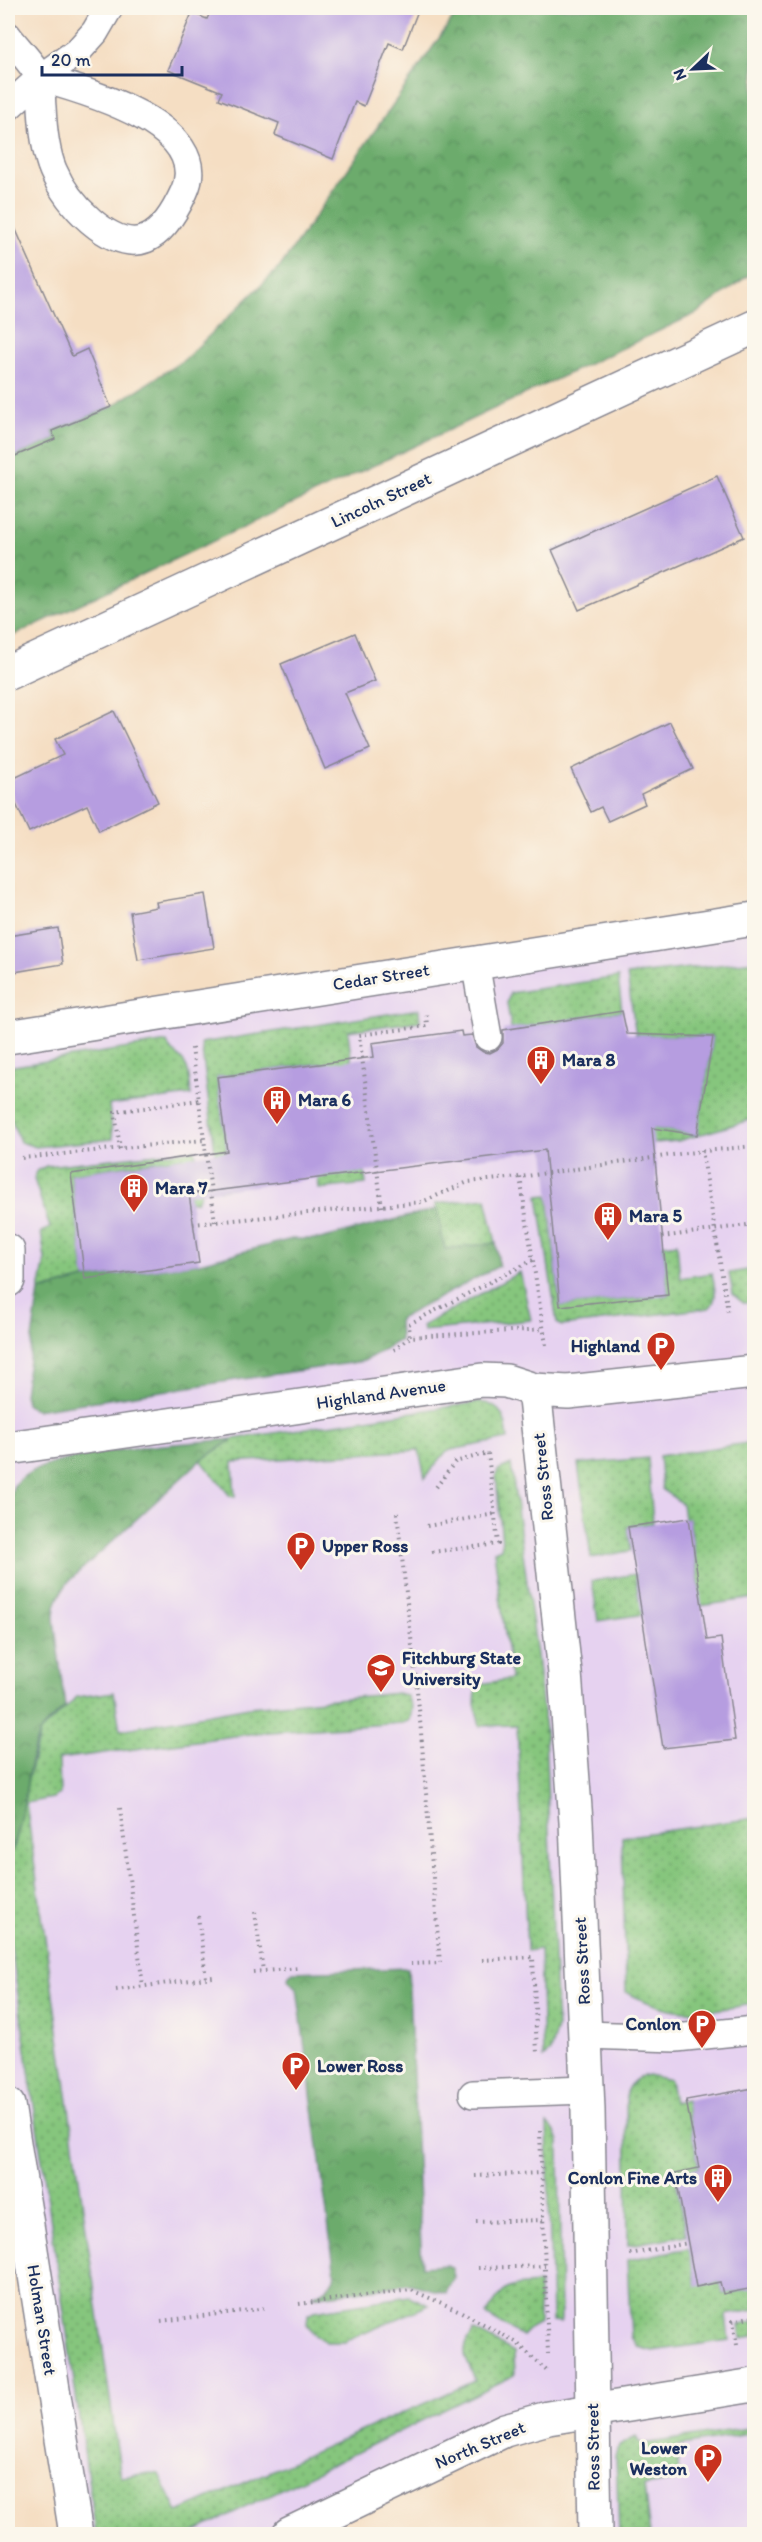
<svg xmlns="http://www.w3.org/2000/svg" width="762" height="2542" font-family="Itim,sans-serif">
	<defs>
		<pattern id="green-dots" width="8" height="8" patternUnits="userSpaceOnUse" patternTransform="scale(1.5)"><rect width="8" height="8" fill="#86c67d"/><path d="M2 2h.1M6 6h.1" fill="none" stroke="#6da16a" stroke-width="1.8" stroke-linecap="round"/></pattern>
		<pattern id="forest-crowns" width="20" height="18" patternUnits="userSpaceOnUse" patternTransform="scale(1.5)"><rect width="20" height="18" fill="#6cab6c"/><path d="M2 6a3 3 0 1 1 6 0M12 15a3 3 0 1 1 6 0" fill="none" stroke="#588c5c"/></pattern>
	</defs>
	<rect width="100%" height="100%" fill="#fbf7ec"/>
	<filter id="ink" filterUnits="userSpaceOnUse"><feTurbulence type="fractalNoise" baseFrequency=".0167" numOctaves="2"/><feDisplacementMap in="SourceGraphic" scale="12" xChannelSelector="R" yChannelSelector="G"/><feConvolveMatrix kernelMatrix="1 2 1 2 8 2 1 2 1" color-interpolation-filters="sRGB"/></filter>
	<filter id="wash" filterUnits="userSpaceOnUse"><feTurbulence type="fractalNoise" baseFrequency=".008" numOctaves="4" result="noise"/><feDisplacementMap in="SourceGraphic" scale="24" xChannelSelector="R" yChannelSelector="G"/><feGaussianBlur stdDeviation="1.35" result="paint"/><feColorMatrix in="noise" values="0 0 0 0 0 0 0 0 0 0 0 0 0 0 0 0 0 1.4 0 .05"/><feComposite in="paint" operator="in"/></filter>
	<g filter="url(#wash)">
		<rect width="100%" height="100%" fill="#f5dec3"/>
		<path fill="#e6d2f0" d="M754,919V2534H595L592,2412L289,2534H76L8,2105V1037Z"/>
		<path fill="url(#green-dots)" stroke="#507a6e" stroke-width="1.5" d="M754,961V1119L678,1141L631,1145L626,1124L697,1135L713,1037L636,1035L627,975Z
			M618,977L622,1011L511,1029L507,1003L510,993Z
			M419,1009L420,1021L348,1031L366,1184L319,1189L318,1177L322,1063L217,1077L232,1188L220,1190L201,1043Z
			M167,1042L170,1049C190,1064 189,1070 191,1095L109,1105L113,1139L36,1147L20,1142L8,1111V1067Z
			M195,1150L202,1191L197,1201L190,1202L183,1157L71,1174L85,1279L39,1291L45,1259L41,1232L50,1228L34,1179L37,1171L46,1166Z
			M548,1195L560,1306L668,1295L663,1245L677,1243L680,1278L712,1273C714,1285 719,1300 709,1308L562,1326L557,1323L538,1196Z
			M486,1198L496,1243L445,1249L435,1204Z
			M754,1269V1303H743L733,1294L729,1273Z
			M520,1272L531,1320L423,1331L422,1326Z
			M480,1402C503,1405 506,1419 508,1439L451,1450L445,1453L425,1478L419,1450L233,1462L235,1497L230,1496L201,1460L233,1439Z
			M754,1442V1598L598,1621L592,1581L635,1574L639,1600L700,1590L689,1518L684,1519L682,1504L662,1489L659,1456Z
			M648,1458L653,1523L628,1527L631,1551L591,1558L578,1464Z
			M511,1464L537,1655L545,1731L557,2028L550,2052L543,2058L540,1949L527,1951L517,1725L480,1726L475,1704L476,1688L480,1684L511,1679L494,1551L501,1548L502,1543L496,1475L498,1470Z
			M114,1692L120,1730L249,1707L398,1693L407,1696L412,1708L410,1720L403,1723L257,1733L59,1759L60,1794L53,1798L26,1803L121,2477L150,2473L159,2474L178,2512L475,2381C467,2356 457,2355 474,2330L514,2352L515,2375L190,2534H96L8,1926V1858L15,1845L24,1794L40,1732L77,1697Z
			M754,1818V1952L751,1953L754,1975V2004C701,2012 676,2019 626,1992L622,1837Z
			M648,2075L670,2080L674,2103L686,2100L699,2168L675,2173L686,2235L628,2245L626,2092C630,2082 638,2077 648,2075Z
			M547,2124L554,2130L559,2141L561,2322L552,2321Z
			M689,2248L696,2286L720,2282L723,2294L754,2288V2310L726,2315L729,2340L653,2351L638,2347L631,2337L627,2260Z
			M539,2284V2323L530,2328L522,2336L486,2315C505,2286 505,2286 539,2284Z
			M409,2296L429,2305L344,2342H326L313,2334L307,2324L308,2314L314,2311Z
			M754,2322V2336L741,2338L739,2325Z
			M754,2427V2433L675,2446L680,2480L644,2486L650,2534H619L616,2457L619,2446L636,2437L639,2442L643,2444Z"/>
		<path fill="url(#forest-crowns)" stroke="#446d65" stroke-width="1.5" d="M460,8H754V271L697,313L8,638V459L55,439L52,431L111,407L184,360L280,267Z
			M437,1209L445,1249L496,1243L499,1266L399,1319L400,1340L364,1361L36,1410L26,1403L24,1394L39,1291L85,1279L199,1263L292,1239H320Z
			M233,1439L201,1460L69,1581C60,1594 54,1602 54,1618L65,1707C57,1715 44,1724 39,1734C23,1773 28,1821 8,1858V1524C9,1513 9,1492 15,1484C40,1450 190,1443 233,1439Z
			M408,1968L422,2267L446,2265L452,2267L454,2277L446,2293L410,2284L311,2297C322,2291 332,2287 335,2275L297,1988L288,1979L289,1975L293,1972Z"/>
		<g id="blocks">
			<path fill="#b69de0" d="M212,8H419L403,49L389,43L364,106L355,102L333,159L275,135L279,123L219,99L222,92L168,70L192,13L207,19Z
				M8,212L72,356L87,349L111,407L52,431L55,439L8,459Z
				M717,476L744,537L579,610L552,550Z
				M355,633L375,681L345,693L370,749L325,769L281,664Z
				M114,711L158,802L99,831L87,805L29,832L8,787V781L63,755L55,739Z
				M670,722L693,769L641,794L645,804L608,821L601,807L591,812L571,769Z
				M205,894L214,948L138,960L130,912L157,907L156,902Z
				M58,928L63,964L8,973V936Z
				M622,1011L627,1034L713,1037L697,1135L652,1128L668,1295L560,1306L545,1150L189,1194L199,1263L85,1279L71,1174L227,1151L217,1077L374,1057L372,1043L461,1031L462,1036L472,1035L476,1047L483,1052L490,1053L498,1049L503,1043V1030Z
				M689,1518L707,1640L721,1638L735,1740L663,1748L628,1527Z
				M754,2088V2288L723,2294L720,2282L696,2287L675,2173L699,2168L686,2100Z"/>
		</g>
	</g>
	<g filter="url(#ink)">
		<use href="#blocks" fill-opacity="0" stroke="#888690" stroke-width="1.5"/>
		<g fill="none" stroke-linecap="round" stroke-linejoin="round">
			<g stroke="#888690" stroke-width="30">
				<path id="service" d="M8,36C15,46 38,69 40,80C42,88 41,99 42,107C43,128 45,151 53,170C61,189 76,208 91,221C136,259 162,240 184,192C215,126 83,90 40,78
					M8,107L40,78L78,51L95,32L109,8
					M475,962L488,1037
					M585,2035L676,2038L754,2030
					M473,2094L587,2090"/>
			</g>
			<g stroke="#888690" stroke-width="36">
				<path id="minor" d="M8,673L754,327
					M8,1037L754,919
					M8,1251V1280
					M534,1390L565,1673L576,1822L588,2110L595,2534
					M8,1448L482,1380L506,1381L534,1390L568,1392L754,1372
					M8,2105L76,2534"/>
			</g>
			<g stroke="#888690" stroke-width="36">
				<path id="tertiary" d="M289,2534L505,2430L548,2418L754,2385"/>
			</g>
			<path stroke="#888690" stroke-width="4" stroke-dasharray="1.5 4.5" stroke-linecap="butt" d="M192,1048L215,1222
				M120,1149L115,1112L199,1100
				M702,1150L728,1312
				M22,1158L204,1140
				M382,1207L359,1035L427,1026L426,1013
				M193,1224L422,1202L468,1182L520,1177
				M662,1237L754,1224
				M533,1260L409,1324L410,1337L544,1329
				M546,1345L520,1177L686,1153L754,1146
				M394,1350L410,1337
				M397,1513L419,1708L440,1963L411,1964
				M427,1526L494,1514
				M432,1552L498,1544L488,1453L455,1462L434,1490
				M120,1808L143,1986
				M255,1912L263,1971
				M198,1916L206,1978
				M482,1960L533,1957L537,2054
				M253,1972L300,1968
				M116,1990L213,1977
				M540,2131L548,2354
				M475,2176L541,2173
				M476,2222L543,2220
				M630,2254L688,2243
				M478,2268L545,2266
				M299,2304L411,2290L458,2310L516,2342L549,2373
				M161,2321L267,2308
				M737,2345L733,2321L754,2316"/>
			<use href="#service" stroke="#fff" stroke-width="27"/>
			<use href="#minor" stroke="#fff" stroke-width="33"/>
			<use href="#tertiary" stroke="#fff" stroke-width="33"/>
		</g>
	</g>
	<defs>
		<g id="building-pin" transform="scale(1.5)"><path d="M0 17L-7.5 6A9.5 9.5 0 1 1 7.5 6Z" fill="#c8321e" stroke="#fbf7ec"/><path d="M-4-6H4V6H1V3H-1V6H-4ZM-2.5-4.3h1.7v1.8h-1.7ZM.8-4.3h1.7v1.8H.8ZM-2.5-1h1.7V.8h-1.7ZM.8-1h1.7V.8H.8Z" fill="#fff"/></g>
		<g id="parking-pin" transform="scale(1.5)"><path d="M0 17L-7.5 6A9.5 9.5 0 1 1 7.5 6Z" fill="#c8321e" stroke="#fbf7ec"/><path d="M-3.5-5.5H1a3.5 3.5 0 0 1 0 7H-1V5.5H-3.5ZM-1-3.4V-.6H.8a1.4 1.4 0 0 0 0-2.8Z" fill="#fff"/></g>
		<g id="university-pin" transform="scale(1.5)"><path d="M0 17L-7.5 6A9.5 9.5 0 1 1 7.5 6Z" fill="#c8321e" stroke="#fbf7ec"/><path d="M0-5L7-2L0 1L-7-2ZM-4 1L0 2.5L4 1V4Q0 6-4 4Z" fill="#fff"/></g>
	</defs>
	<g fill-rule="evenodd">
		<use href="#building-pin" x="541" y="1060"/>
		<use href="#building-pin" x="277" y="1100"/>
		<use href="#building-pin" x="134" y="1188"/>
		<use href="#building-pin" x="608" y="1216"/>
		<use href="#parking-pin" x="661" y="1346"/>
		<use href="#parking-pin" x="301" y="1546"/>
		<use href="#university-pin" x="381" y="1668"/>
		<use href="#parking-pin" x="702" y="2024"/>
		<use href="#parking-pin" x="296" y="2066"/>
		<use href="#building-pin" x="718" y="2178"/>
		<use href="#parking-pin" x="708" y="2458"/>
	</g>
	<g text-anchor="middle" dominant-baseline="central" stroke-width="6" stroke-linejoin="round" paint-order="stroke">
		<g font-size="18" fill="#1b2f5e" stroke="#fbf7ec">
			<text transform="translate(381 500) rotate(-25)">Lincoln Street</text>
			<text transform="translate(381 977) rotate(-9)">Cedar Street</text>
			<text transform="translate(381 1394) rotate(-8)">Highland Avenue</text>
			<text transform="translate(543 1477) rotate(-96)">Ross Street</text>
			<text transform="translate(582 1961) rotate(-93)">Ross Street</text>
			<text transform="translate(42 2320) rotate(81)">Holman Street</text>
			<text transform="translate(480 2445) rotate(-23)">North Street</text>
			<text transform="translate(593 2447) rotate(-91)">Ross Street</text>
		</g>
		<g font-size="18" font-weight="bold" fill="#1b2f5e" stroke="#fbf7ec" text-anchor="start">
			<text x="562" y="1060">Mara 8</text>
			<text x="298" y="1100">Mara 6</text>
			<text x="155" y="1188">Mara 7</text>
			<text x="629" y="1216">Mara 5</text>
			<text x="640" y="1346" text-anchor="end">Highland</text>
			<text x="322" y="1546">Upper Ross</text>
			<text x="402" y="1658">Fitchburg State<tspan x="402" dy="21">University</tspan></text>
			<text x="681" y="2024" text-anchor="end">Conlon</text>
			<text x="317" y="2066">Lower Ross</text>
			<text x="697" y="2178" text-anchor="end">Conlon Fine Arts</text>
			<text x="687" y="2448" text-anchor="end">Lower<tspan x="687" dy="21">Weston</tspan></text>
		</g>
	</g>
	<rect width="762" height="2542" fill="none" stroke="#fbf7ec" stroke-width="30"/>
	<g transform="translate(693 69) rotate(247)" stroke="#fbf7ec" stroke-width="4.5" paint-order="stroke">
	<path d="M0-4.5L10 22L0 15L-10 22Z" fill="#1b2f5e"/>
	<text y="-9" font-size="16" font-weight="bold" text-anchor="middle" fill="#1b2f5e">N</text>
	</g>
	<path d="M42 66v9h140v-9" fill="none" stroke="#1b2f5e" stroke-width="3"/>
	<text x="51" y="66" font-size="18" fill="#1b2f5e" stroke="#fbf7ec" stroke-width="4.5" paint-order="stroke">20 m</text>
</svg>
